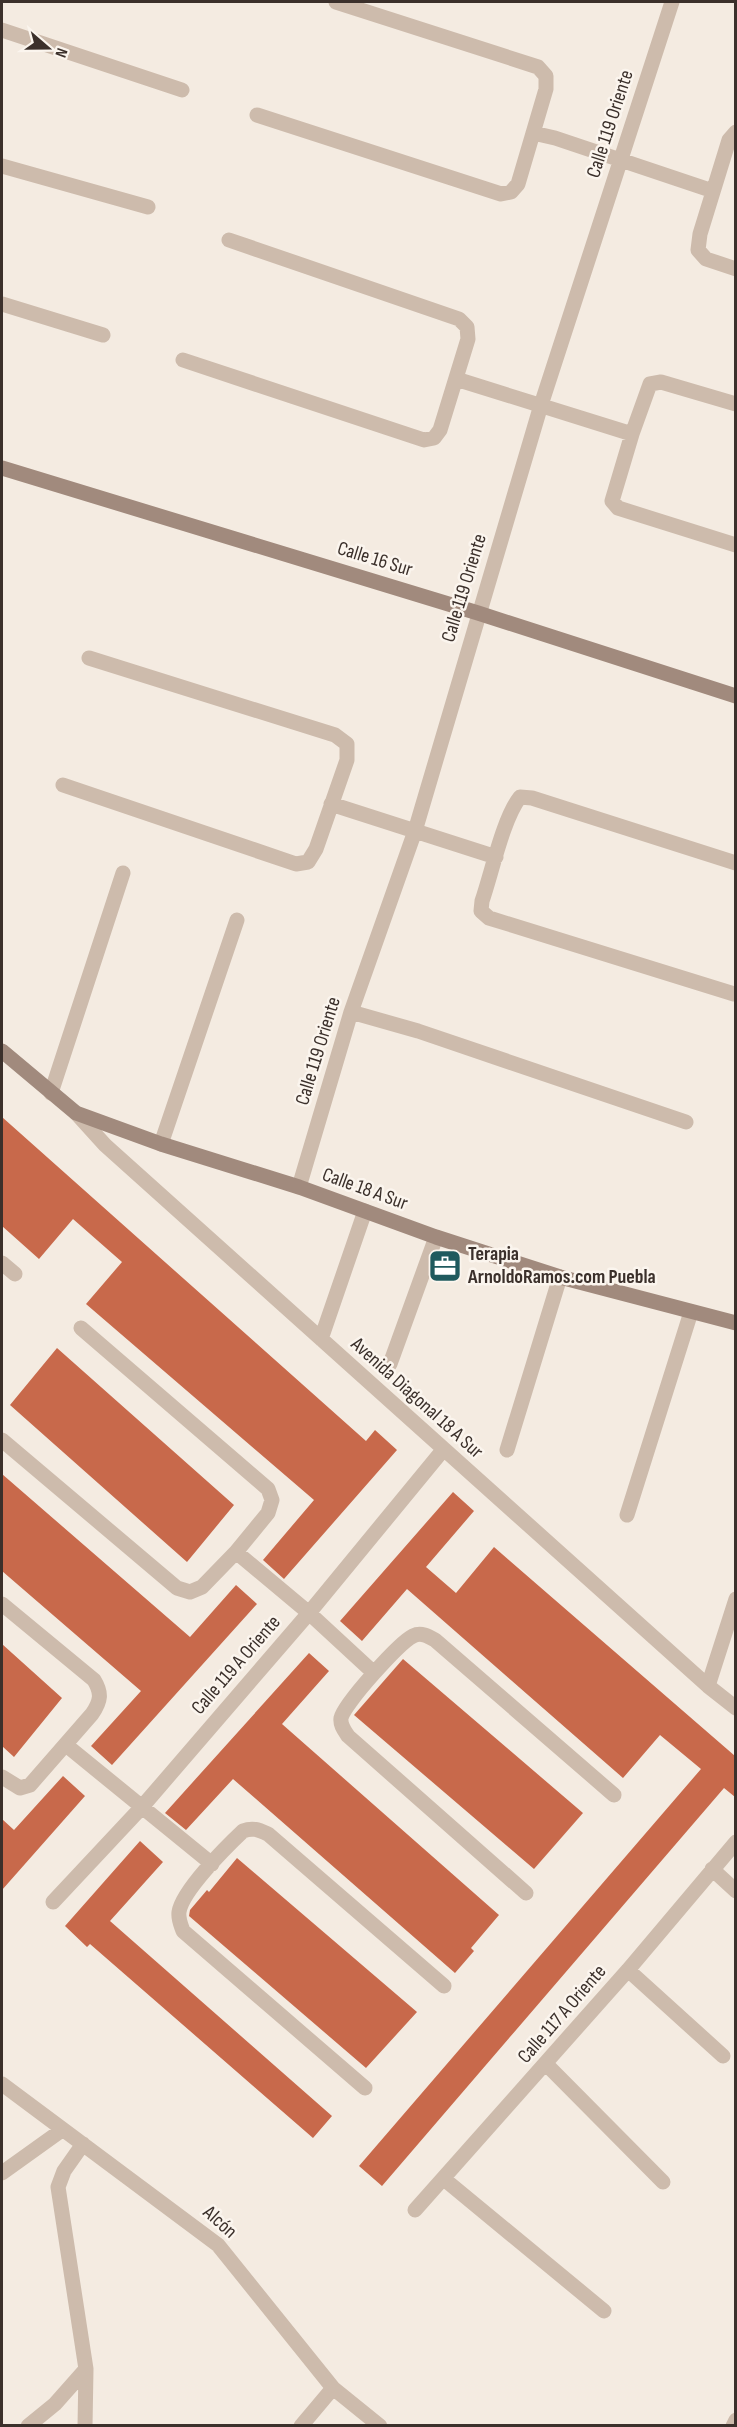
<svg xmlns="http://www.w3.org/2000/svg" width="737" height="2427" font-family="'Sofia Sans Condensed',sans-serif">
	<rect width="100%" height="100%" fill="#f4ebe1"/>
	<path fill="#c8694b" d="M2,1117L366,1441L375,1430L397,1450L284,1579L263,1560L314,1500L86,1304L122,1262L73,1219L39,1259L2,1226Z
		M57,1348L234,1505L187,1562L10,1405Z
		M2,1474L190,1637L236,1585L257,1604L112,1765L91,1746L141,1691L2,1571Z
		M453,1492L474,1511L426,1567L456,1593L494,1547L735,1756V1797L724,1788L382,2186L359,2166L701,1769L660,1735L623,1778L407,1589L362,1641L340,1621Z
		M2,1644L62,1698L14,1757L2,1746Z
		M309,1653L329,1671L282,1724L499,1915L471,1948L474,1951L455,1973L233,1779L186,1830L165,1813Z
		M403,1659L583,1813L534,1869L354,1715Z
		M63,1776L85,1796L2,1890V1819L14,1830Z
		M140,1841L163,1862L110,1921L332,2116L313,2138L90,1944L87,1947L65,1926Z
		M237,1858L417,2012L366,2068L189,1916L190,1910L207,1890L209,1892Z"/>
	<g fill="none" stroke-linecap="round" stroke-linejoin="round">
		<path stroke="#cdbbac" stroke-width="15" d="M2,30L182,90
			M257,115L501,194L511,192L518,184L546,89V76L538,67L336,2
			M736,132L729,140L700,234L698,250L706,259L736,269
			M533,133L555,138L713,191
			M2,166L148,207
			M2,304L103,335
			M183,360L424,440L434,438L440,430L468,339L467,327L459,319L229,240
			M456,379L632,434
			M736,404L661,382L650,384L632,434L612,501L618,508L736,545
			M63,785L296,864L308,862L316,849L347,760V744L335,735L89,658
			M331,804L496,857
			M734,994L489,918L481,911L482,901C492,872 503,819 520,797L532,798L736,863
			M351,1012L418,1031L686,1122
			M51,1093L123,873
			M76,1113L105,1145L708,1686L736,1708
			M161,1144L237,920
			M299,1187L351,1012L415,831L541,405L672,2
			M2,1263L15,1274
			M321,1339L365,1211
			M390,1364L436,1237
			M2,1440L177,1588L190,1592L202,1587L236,1552L268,1513L272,1500L268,1489L81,1328
			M507,1450L560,1277
			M627,1515L691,1312
			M236,1552L309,1613L374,1673
			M2,1604L94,1680C102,1693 101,1701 92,1714L30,1785L20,1788L2,1777
			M708,1686L736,1599
			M66,1745L212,1864
			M712,1869L736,1891
			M526,1893L348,1736C344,1730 340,1725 341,1718C344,1704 399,1643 413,1636C421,1632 428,1636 435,1640L614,1795
			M53,1902L141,1808L309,1613L443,1450
			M628,1970L723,2056
			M546,2064L663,2182
			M2,2084L218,2245L333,2388L380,2426
			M365,2088L183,1931C181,1925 178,1919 179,1912C182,1891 226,1847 243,1831C253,1827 259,1830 268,1834L444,1986
			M83,2144L64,2171L58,2187L86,2369L85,2426
			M2,2173L62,2130
			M444,2179L604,2311
			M415,2210L628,1970L736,1842
			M28,2426L55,2404L86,2369
			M301,2426L333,2388
			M733,2426L736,2420"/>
		<path stroke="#a18a7d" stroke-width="15" d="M2,468L478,613L736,696
			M2,1051L76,1113L161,1144L299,1187L436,1237L560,1277L736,1323"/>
	</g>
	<defs>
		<g id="office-square" transform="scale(1.725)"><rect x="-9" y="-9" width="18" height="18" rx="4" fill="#1f5a5e" stroke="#fbf5ee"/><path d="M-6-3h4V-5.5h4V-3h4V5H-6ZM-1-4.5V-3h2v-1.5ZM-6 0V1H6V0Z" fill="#fff"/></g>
	</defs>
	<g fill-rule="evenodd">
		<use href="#office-square" x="445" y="1266"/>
	</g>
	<g text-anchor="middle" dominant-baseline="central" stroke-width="5" stroke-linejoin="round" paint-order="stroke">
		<g font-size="20" fill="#3b302b" stroke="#fbf5ee">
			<text transform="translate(610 124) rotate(-72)">Calle 119 Oriente</text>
			<text transform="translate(375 559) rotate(17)">Calle 16 Sur</text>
			<text transform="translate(464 588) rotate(-73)">Calle 119 Oriente</text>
			<text transform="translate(318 1051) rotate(-73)">Calle 119 Oriente</text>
			<text transform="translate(365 1189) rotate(20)">Calle 18 A Sur</text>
			<text transform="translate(417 1398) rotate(42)">Avenida Diagonal 18 A Sur</text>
			<text transform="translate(236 1665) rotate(-49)">Calle 119 A Oriente</text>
			<text transform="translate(562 2014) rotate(-49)">Calle 117 A Oriente</text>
			<text transform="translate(220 2222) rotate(42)">Alcón</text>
		</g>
		<g font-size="20" font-weight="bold" fill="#3b302b" stroke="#fbf5ee" text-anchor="start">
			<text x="468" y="1254">Terapia<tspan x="468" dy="23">ArnoldoRamos.com Puebla</tspan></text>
		</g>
	</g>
	<rect width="737" height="2427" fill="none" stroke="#3b302b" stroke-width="6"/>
	<g transform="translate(48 48) rotate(110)" stroke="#fbf5ee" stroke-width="4.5" paint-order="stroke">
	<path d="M0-4.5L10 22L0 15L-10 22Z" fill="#3b302b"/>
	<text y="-9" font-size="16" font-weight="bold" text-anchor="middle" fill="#3b302b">N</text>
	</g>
</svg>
